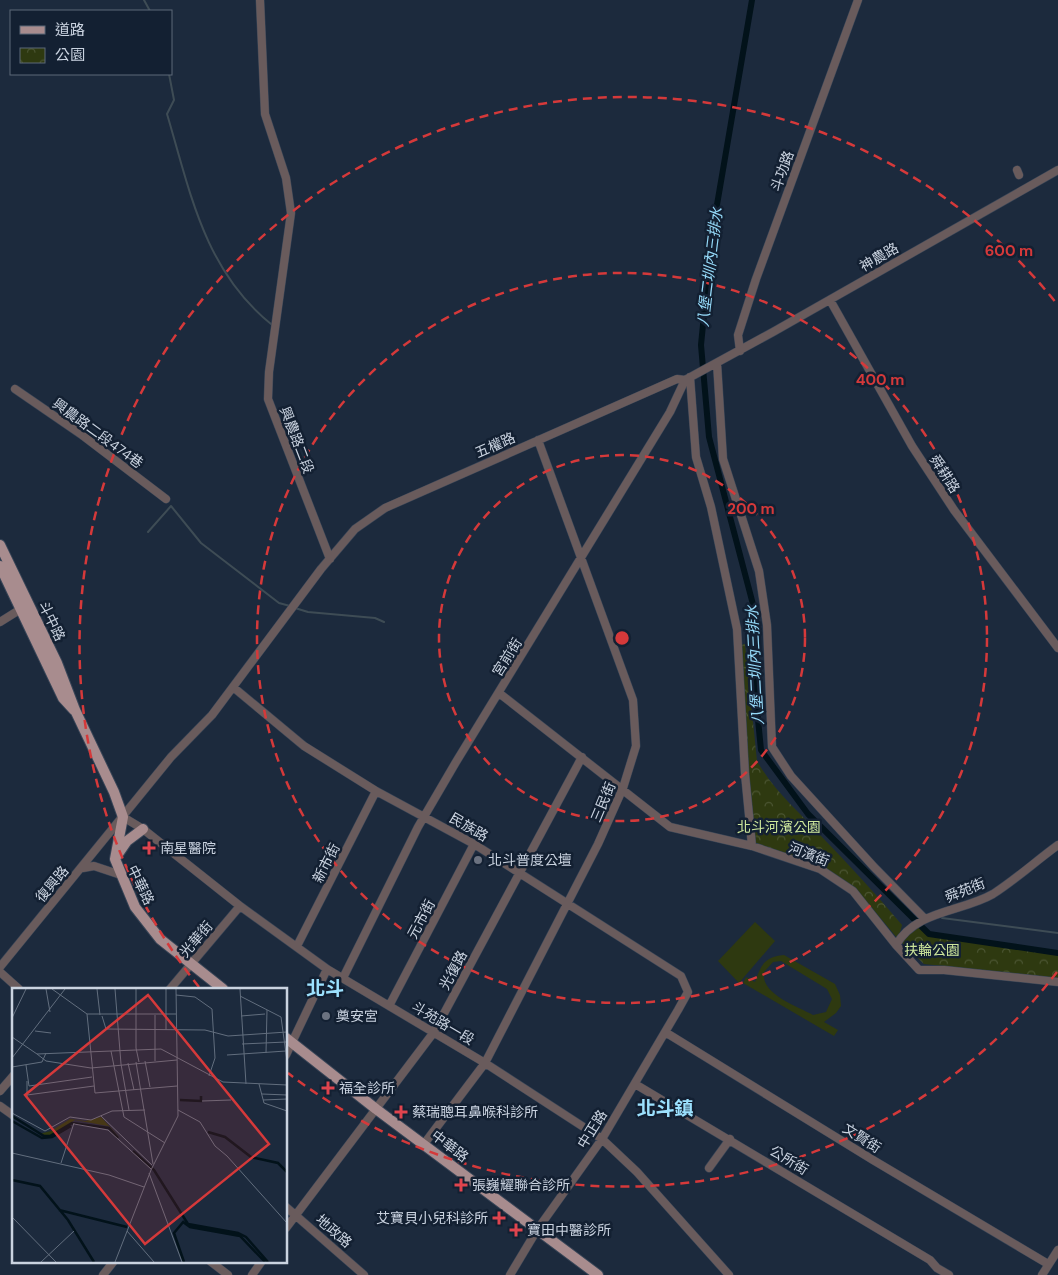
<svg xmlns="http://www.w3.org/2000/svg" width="1058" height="1275" font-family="'DM Sans','Noto Sans TC',sans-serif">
	<defs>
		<pattern id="park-crowns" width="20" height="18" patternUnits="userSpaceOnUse" patternTransform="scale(1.25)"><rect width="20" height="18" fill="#2e3910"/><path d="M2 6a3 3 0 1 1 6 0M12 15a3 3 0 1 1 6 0" fill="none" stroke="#4b5532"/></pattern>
	</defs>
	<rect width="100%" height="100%" fill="#1c2a3d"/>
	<path fill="#2e3910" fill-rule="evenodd" d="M755,922L775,941L739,983L718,961Z
		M784,955L835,984L840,995L841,1006L836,1013L824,1022L838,1030L834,1036L743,983L746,977L755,982C761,965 764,957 784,955ZM781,961L827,989L832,999L826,1012L813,1015C797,1006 760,994 764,972L773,962Z"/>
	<path fill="url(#park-crowns)" d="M745,644L757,761C773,790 800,813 822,837C850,866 877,895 902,925L898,939L857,890L820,867L756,844L744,748L740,645Z
		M918,923L929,934L1058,953V978L924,964L900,941Z"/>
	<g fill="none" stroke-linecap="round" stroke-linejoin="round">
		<path stroke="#3e4c55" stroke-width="2" d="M144,0L150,11
			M169,74L174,100L167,114C190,191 204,270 271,324
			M148,532L171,506L201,543L279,603L290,606
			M295,608L308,612L375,618L384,622
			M942,918L1058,933"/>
		<path stroke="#02121a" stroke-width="6" d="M752,0L712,234L701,345L709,437L755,612V689L761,750L808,814L929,934L1058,953"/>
		<g stroke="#384557" stroke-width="9">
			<path id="minor" d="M260,0L265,114L286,178L291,213L269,372L268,399L330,559
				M1017,170L1019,175
				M830,300L912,446L954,510L1058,648
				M740,351L738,335L756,279L858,0
				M717,363L723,459L759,571L767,625L772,747L791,776L874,867L925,919
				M690,377L696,457L711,507L737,629L745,774L752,846
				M15,389L82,435L166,499
				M0,622L24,607
				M233,687L304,746L376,791L474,844L681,976L688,992L678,1010L602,1139L537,1230L510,1275
				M499,693L670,827L752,846L820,869L853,891L896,945L919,970H944L1058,982
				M123,817L143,829L240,906L327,969L485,1063L602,1139L637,1172L729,1275
				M83,868L94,866L121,875
				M896,945C916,910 962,912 993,894C1015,880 1036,861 1058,845
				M297,946L376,791
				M0,967L171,757L212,715L321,569L355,529L385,508L677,379L685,380
				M0,972L19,989
				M343,978L418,827L456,762L670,412L685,380L773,332L1058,170
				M170,989L240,906
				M389,1006L474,844
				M665,1032L873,1160L1048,1264
				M286,1055L327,969
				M635,1084L930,1260L937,1268L949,1275
				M0,1091L14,1075
				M0,1106L14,1116
				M424,1144L485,1063L598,844L623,788L636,746L633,700L538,440
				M709,1168L730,1139
				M286,1207L364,1275
				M286,1228L434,1032L582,757
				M210,1261L228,1275
				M103,1275L114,1261
				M252,1275L262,1261
				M1042,1275L1058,1250"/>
		</g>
		<g stroke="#384557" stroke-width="12">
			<path id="major" d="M0,545L57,663L75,710L114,792L123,817L115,859L135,907L160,939L223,989
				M0,566L63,698L74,710
				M116,857L127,841L143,829
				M286,1038L376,1109L598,1275"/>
		</g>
		<use href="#minor" stroke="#695b5c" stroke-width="8"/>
		<use href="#major" stroke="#a88c8e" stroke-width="10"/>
	</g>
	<g fill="none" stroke="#d5393a" stroke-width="2.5" stroke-dasharray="9 6">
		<circle cx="622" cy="638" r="183"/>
		<circle cx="622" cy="638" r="365"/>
		<path d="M1057 972A548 548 0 0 1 288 1073M199 987A548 548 0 1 1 1057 304"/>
	</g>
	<g fill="#e0444e" stroke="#132032" stroke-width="2">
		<path d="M146.5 840.5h5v5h5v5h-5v5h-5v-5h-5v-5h5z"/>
		<path d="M325.5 1080.5h5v5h5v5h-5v5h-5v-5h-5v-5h5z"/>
		<path d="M398.5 1104.5h5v5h5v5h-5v5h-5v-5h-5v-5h5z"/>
		<path d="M458.5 1177.5h5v5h5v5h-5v5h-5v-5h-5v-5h5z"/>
		<path d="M496.5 1210.5h5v5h5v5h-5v5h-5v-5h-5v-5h5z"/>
		<path d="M513.5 1222.5h5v5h5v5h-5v5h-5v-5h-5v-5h5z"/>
	</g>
	<g fill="#6b7280" stroke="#132032" stroke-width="2">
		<circle cx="478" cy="860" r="5"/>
		<circle cx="326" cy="1016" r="5"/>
	</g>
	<g text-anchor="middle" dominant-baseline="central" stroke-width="5" stroke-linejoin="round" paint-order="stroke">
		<g font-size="14" fill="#cad3e0" stroke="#132032">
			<text transform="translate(782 171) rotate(-70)">斗功路</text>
			<text transform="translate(879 257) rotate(-30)">神農路</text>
			<text transform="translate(98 433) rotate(36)">興農路二段474巷</text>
			<text transform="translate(297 440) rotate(69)">興農路二段</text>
			<text transform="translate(495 445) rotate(-24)">五權路</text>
			<text transform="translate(945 474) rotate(57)">舜耕路</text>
			<text transform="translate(52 621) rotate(64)">斗中路</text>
			<text transform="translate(507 657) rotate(-58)">宮前街</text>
			<text transform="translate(603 802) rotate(-67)">三民街</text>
			<text transform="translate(469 827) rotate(30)">民族路</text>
			<text transform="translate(809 854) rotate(21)">河濱街</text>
			<text transform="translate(326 863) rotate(-63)">新市街</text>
			<text transform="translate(52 884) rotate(-50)">復興路</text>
			<text transform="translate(141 885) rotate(64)">中華路</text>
			<text transform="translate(965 890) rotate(-22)">舜苑街</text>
			<text transform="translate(421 919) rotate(-62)">元市街</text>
			<text transform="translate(196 939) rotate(-49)">光華街</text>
			<text transform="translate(453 970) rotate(-62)">光復路</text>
			<text transform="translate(443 1023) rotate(31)">斗苑路一段</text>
			<text transform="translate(592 1129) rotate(-58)">中正路</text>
			<text transform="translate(862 1138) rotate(32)">文賢街</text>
			<text transform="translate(450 1146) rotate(37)">中華路</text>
			<text transform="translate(789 1160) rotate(31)">公所街</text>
			<text transform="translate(334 1231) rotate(41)">地政路</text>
		</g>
		<g font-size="14" fill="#cde69b" stroke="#132032">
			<text x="779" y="827">北斗河濱公園</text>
			<text x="932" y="950">扶輪公園</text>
		</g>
		<g font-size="14" fill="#cad3e0" stroke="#132032" text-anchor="start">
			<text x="160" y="848">南星醫院</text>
			<text x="488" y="860">北斗普度公壇</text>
			<text x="336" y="1016">奠安宮</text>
			<text x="339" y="1088">福全診所</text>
			<text x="412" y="1112">蔡瑞聰耳鼻喉科診所</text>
			<text x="472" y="1185">張巍耀聯合診所</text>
			<text x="488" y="1218" text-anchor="end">艾寶貝小兒科診所</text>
			<text x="527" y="1230">寶田中醫診所</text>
		</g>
		<g font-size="15" font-style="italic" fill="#95daf9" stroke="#132032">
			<text transform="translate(710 267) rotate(-83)">八堡二圳內三排水</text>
			<text transform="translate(755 665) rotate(-93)">八堡二圳內三排水</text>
		</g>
		<g font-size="19" font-weight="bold" fill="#9ce1fe" stroke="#132032">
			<text x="325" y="988">北斗</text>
			<text x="665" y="1108">北斗鎮</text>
		</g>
	</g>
	<g transform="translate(12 988)">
		<rect width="275" height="275" fill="#1c2a3d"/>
		<path d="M89,129L109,151L96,138L63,132L38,148L27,146L39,143L58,131L73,133Z" fill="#2e3910"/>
		<path fill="none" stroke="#02121a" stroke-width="2.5" d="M168,112L189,113V108M0,128L32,148H38L60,135L97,140L106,150M0,133L30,150L40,149L59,138M196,144L213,149L239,169L266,175L275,184M121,163L142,182L176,236L226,245L234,249L256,274M0,192L28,198L56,232L82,274M47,222L115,239M171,234L178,239L228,248L253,274M172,274L162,245L172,233"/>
		<path fill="none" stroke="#626e7e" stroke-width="1" d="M34,1L38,24M40,1L75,26H164M85,1L88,27M103,1L109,76L117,122M124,1V60L127,74M228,1L234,96M164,7L183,9L200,21L203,70L197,88M228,8L269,29L275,73M75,26L83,105L165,98M143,27V73M90,28L94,41L193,42L216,48L275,44M229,28L253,26M0,30L14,1M154,42V1M23,43L39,45M0,49L25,66M230,56L274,54M99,63L112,129L153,155M254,65L255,22M25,66L34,73L79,80L165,72M25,66L149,61L211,94L275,97M215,67L274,63M0,70L53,1M133,73L138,99M124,74L141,176M116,75L122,102M14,77L17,98L80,89M0,79L30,74L34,65M15,93V110M247,96L252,115L275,123M250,106L275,107M15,107L82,98M251,112L275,111M190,113L219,112M166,122L188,134L203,158L215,168L275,235M0,125L33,143L58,129L79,132L100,123L133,122M89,128L140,177M62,136L96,142L139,181M0,165L97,187L132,199M49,175L62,135M137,185L170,274M0,229L44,274M115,243L142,274M29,274L62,243M103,274L139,182L166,128L164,1"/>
		<path fill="#d5393a" fill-opacity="0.15" stroke="#d5393a" stroke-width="2.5" d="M136,7L257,156L133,256L13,107Z"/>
		<rect width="275" height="275" fill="none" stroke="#cad3e0" stroke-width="2.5"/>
	</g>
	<circle cx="622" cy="638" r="8" fill="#d5393a" stroke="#132032" stroke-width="2.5"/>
	<g font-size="15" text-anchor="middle" font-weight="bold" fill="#d5393a" stroke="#132032" stroke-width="5" stroke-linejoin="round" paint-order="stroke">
		<text x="1009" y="256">600 m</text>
		<text x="880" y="385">400 m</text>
		<text x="751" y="514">200 m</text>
	</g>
	<rect x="10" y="10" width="162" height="65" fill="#132032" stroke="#5c6878"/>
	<rect x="20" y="26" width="25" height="8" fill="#a88c8e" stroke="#5c6878"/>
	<text x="55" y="35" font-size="15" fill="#cad3e0">道路</text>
	<rect x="20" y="48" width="25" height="15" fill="url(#park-crowns)" stroke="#5c6878"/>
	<text x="55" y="60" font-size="15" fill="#cad3e0">公園</text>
</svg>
